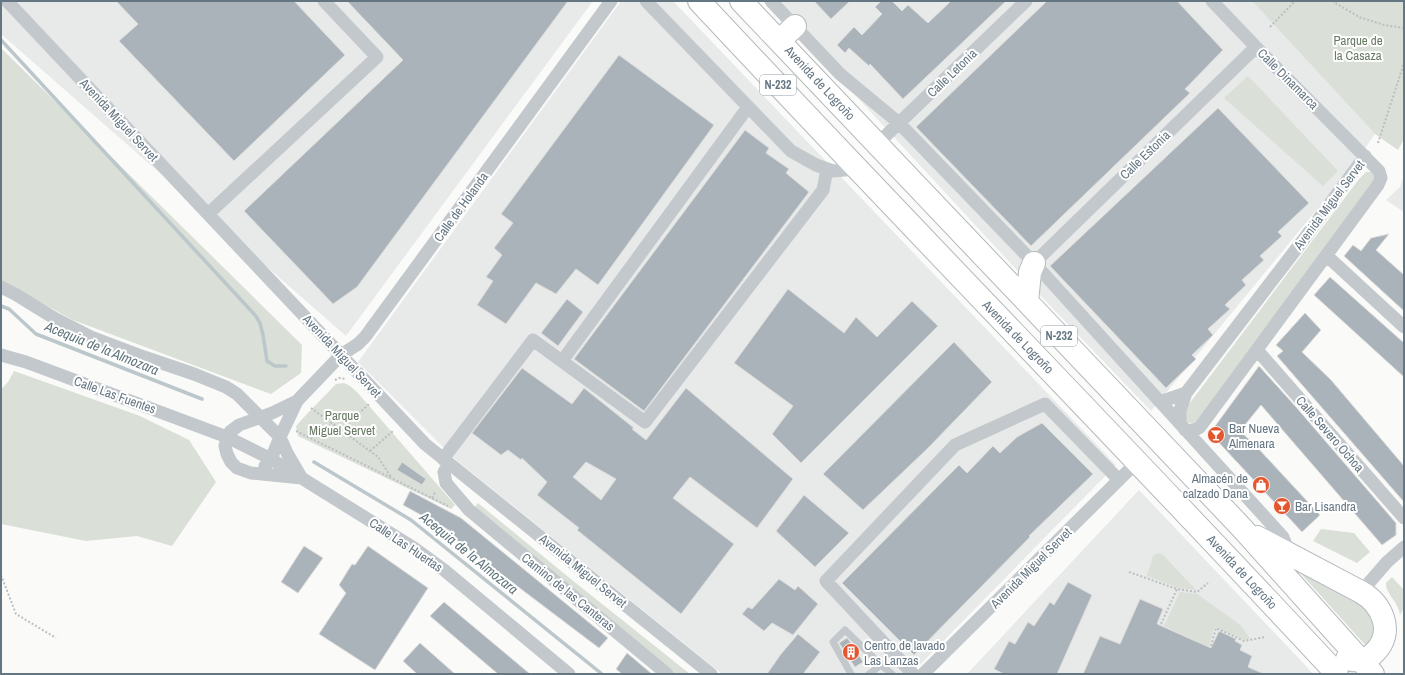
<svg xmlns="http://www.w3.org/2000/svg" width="1405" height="675" font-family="'Archivo Narrow',sans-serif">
	<rect width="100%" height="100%" fill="#fafaf8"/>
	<path fill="#e8e9e9" d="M1,1H593L346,336L1,34Z
		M621,1H673L1116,465L911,674H722L455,459L358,362Z
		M765,1H1252L1375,134L1351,168L1151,411L1039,294L831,69Z
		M1404,176V212L1386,200L1400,187Z
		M1139,490L1305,665L1313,674H967Z"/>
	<path fill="#dadfd7" d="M1252,1H1404V139L1398,150L1375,134Z
		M1,48L302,345L301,373L271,394L73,320L1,281Z
		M1248,76L1338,171L1323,186L1224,98Z
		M1366,172H1372L1375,177L1373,183L1197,421L1192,424L1186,422V408L1359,179Z
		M14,371L140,416L189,440L216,482L172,546L137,536L86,541L1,524V389L8,382Z
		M344,383L350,386L357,392L455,505L451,509L298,436L296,426L306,415L336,384Z
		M478,503L572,580L690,674H669L472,511Z
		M1321,529L1354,533L1370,552L1357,563L1313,541Z
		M1159,553L1163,555L1196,590L1179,588L1147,576L1153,556L1155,554Z
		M1294,566C1313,576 1372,602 1375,624C1376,633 1371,640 1367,647Z
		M1392,577L1404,590V608L1400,615C1399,603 1385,593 1386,583Z
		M1180,592L1197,594L1235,621L1243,628L1250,639L1244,640L1214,627L1209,647L1164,626Z"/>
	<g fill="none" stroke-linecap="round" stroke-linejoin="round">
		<path stroke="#bbc7cb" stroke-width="3.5" d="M1,40L255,315L260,323L263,335L267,361L275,366H286
			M1,306L9,309L36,334L202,399
			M314,462L411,520L602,674"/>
	</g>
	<path fill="#aab3b9" stroke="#dcdcda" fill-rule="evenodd" d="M116,1H294L345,55L234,161L119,41L138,24Z
		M347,1H568L357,287L333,304L244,211L403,60Z
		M814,1H850L831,19Z
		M881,1H892L902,11L908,5L928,23L951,1H1006L903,99L870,64L869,66L849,48L845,53L837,45L854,27L862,35L882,14L875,7Z
		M1047,1H1177L1223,50L1185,89L1190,93L1031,246L916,127Z
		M619,55L714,125L598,285L576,269L556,294L536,283L506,324L477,305L493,281L486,277L502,255L494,248L513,223L501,214Z
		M1218,108L1309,203L1278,232L1282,236L1260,256L1264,260L1242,280L1246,285L1225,305L1230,309L1208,329L1213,335L1192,355L1196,359L1166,388L1050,266Z
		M745,130L769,148L766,153L789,169L786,173L809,192L644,411L574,359Z
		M1389,234L1376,250L1404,275V311L1344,256L1353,245L1361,251L1371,238Z
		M1330,277L1404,343V377L1314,295Z
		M788,289L844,333L856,317L877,337L912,301L938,326L801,463L772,434L793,406L734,363Z
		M567,299L583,312L558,346L541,333Z
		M1305,313L1321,330L1302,352L1331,380L1404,466V502L1277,356L1283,351L1276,345Z
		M954,342L992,382L927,449L863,510L823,474Z
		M1259,366L1296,407L1396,523V535L1382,545L1261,405L1240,431L1256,446L1320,515L1302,532L1210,433Z
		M522,368L572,404L584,388L634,428L632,429L646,440L686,388L793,479L757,528L690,477L673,498L734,544L681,614L577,530L579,528L537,495L547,482L522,458L521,460L508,450L501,455L472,433ZM586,462L616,479L601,500L573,477Z
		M1042,423L1093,474L1029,536L1030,537L914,655L842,583L959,465L967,473L993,446L1000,453L1017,437Z
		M402,462L426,479L422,485L397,470Z
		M410,491L461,518L608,638L599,648L451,536L452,532L403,505Z
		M804,495L849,533L815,567L776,531Z
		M304,546L323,558L298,593L281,582Z
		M368,546L428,588L375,670L319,634L346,593L339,585L352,564L355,565Z
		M779,579L795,590L798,586L818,604L793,635L772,623L764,631L742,614L748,607L752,609Z
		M1068,582L1092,595L1057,674H1004L994,669L1009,641L1015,644L1028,622L1034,626L1050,602L1054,605Z
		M1140,599L1163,609L1157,624L1211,648L1219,631L1236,639L1235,641L1242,645L1240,650L1252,656L1248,667L1264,674H1083L1100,636L1120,644Z
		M444,602L530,674H498L430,616Z
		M798,634L820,652L803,674H767L781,654Z
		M847,638L851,643L863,662L855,667L839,643Z
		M420,643L455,674H417L403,661Z
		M627,653L652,674H622L616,669Z"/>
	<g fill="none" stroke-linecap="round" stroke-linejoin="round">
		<g stroke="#b4b9bd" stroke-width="24">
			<path id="trunk" d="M699,1C910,227 1127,448 1337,674
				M741,1L1241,527L1373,674
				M779,41L795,26
				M1027,302L1030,272L1034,263
				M1257,537L1361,592C1382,604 1395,632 1375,652C1367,661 1359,662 1347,659"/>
		</g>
		<path stroke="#bbbfc2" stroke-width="2" stroke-dasharray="2 2" stroke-linecap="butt" d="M1332,1L1359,17L1384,25L1404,28
			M1270,27L1295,1
			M1378,143L1404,63
			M335,380L339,378L346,379
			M311,408L378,457L391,477
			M341,430L369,404
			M296,431L448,506
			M370,451L393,431
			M432,498L436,491
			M1129,572L1177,589L1197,592L1208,583
			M1,575L16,614L56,638
			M1161,624L1177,589
			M1211,646L1216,628L1244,641L1265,637"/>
		<path stroke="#c3c8cc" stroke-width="7" d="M851,674L833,642L845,630L881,665
			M869,674L881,665L892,674"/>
		<path stroke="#c3c8cc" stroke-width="13" d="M7,1L425,444L711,674
			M646,1L791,151L816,165L833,171L856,169
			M771,1L840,74L899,123L1034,263L1283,537L1290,555
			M877,144L899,123L1026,1
			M208,214L377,57L324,1
			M1327,256L1404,327
			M1034,263L1256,47
			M1,287L15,294L54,318L91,337L144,357L194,374L226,387L237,394L280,437L287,453L301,477
			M1257,350L1404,518
			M1,355L26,362L227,437L271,459L414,548L444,570L569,674
			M562,361L748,107
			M1160,402L1186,393
			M1180,423V410L1186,393L1304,239L1365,156
			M1185,430C1191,431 1194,431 1200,427L1378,185L1381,178L1379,171L1256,47L1212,1
			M443,459L533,340L645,422L823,190L827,169
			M449,464L444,472L446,483L469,510L667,674
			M265,466L271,459L280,437L297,401
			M302,478L251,473L237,468L231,462L227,454L225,446L227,437L230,432L239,425L272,413L297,401L341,355L358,344L365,337L611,1
			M1361,592L1387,562L1404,547
			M913,674L826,581L955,445L1045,404L1119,480
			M923,674L1138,461"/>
		<use href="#trunk" stroke="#fff" stroke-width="22"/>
	</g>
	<defs>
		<g id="bar-disc" transform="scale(0.9)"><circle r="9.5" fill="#e4572e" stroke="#fff"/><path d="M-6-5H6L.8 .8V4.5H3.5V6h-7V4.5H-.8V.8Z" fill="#fff"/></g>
		<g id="shop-disc" transform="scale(0.9)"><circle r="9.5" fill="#e4572e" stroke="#fff"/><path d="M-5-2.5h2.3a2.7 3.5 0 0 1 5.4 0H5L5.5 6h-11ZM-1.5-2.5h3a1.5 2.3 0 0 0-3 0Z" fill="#fff"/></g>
		<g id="building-disc" transform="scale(0.9)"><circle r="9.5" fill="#e4572e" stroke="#fff"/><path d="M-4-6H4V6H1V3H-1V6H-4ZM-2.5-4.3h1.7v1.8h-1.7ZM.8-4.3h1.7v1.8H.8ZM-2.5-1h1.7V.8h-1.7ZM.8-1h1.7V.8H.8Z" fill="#fff"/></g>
	</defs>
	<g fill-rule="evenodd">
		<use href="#bar-disc" x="1216" y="435"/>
		<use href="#shop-disc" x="1261" y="485"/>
		<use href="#bar-disc" x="1282" y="506"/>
		<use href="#building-disc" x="851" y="652"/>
	</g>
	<g text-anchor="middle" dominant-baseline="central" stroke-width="4" stroke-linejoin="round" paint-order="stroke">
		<g fill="#fff" stroke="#939fa8" stroke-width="1">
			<rect x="760" y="75" width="36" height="20" rx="3"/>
			<rect x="1041" y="326" width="36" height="20" rx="3"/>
		</g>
		<g font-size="12" font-weight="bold" fill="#657683">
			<text x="778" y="85">N-232</text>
			<text x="1059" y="336">N-232</text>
		</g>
		<g font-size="13" fill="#687a64" stroke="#fff">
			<text x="1358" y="40">Parque de<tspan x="1358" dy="15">la Casaza</tspan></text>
			<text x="342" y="415">Parque<tspan x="342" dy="15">Miguel Servet</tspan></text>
		</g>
		<g font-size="13" fill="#657683" stroke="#fff">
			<text transform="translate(952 73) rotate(-44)">Calle Letonia</text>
			<text transform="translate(1288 79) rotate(45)">Calle Dinamarca</text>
			<text transform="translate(820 83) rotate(47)">Avenida de Logroño</text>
			<text transform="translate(119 120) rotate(47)">Avenida Miguel Servet</text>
			<text transform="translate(1145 155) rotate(-44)">Calle Estonia</text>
			<text transform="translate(1329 205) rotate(-53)">Avenida Miguel Servet</text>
			<text transform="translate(461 207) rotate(-54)">Calle de Holanda</text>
			<text transform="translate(1018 337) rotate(46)">Avenida de Logroño</text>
			<text transform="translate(342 356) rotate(47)">Avenida Miguel Servet</text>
			<text transform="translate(115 395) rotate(20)">Calle Las Fuentes</text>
			<text transform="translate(1330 434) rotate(49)">Calle Severo Ochoa</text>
			<text transform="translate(406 545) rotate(34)">Calle Las Huertas</text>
			<text transform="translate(1031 568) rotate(-45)">Avenida Miguel Servet</text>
			<text transform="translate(583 571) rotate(39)">Avenida Miguel Servet</text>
			<text transform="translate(1242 572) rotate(47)">Avenida de Logroño</text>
			<text transform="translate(568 592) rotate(39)">Camino de las Canteras</text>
		</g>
		<g font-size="13" fill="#657683" stroke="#fff" text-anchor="start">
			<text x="1229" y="428">Bar Nueva<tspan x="1229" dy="15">Almenara</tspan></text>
			<text x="1248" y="478" text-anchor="end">Almacén de<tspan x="1248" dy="15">calzado Dana</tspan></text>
			<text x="1295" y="506">Bar Lisandra</text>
			<text x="864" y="645">Centro de lavado<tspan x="864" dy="15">Las Lanzas</tspan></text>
		</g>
		<g font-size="14" font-style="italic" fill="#60757c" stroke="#fff">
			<text transform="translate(102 348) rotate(22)">Acequia de la Almozara</text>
			<text transform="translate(469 553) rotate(39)">Acequia de la Almozara</text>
		</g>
	</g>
	<rect width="1405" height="675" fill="none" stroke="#657683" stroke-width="4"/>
</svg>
